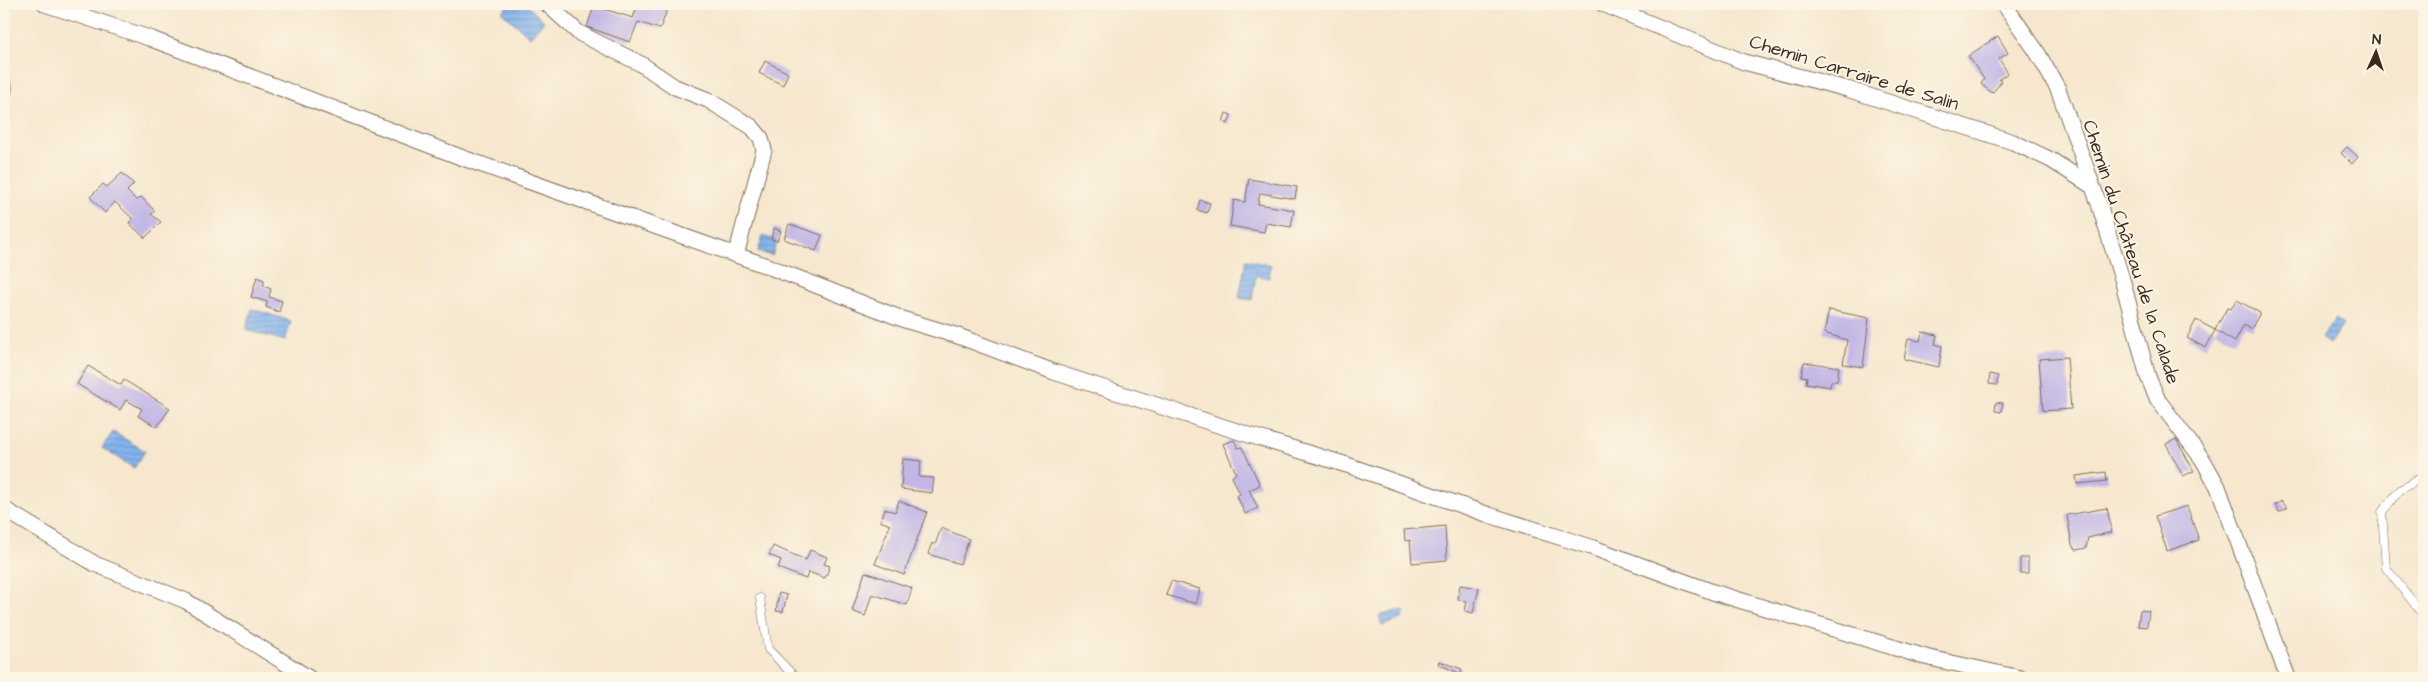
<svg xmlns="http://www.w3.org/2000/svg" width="2428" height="682" font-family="'Architects Daughter',sans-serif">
	<defs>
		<pattern id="water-rules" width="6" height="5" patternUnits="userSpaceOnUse" patternTransform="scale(1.25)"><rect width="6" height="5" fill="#84b4ef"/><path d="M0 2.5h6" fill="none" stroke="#6d93c1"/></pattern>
	</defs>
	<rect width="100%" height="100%" fill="#fcf5e5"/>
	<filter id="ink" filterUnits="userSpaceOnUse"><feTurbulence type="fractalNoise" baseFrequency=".02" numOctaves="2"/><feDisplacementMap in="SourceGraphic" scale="10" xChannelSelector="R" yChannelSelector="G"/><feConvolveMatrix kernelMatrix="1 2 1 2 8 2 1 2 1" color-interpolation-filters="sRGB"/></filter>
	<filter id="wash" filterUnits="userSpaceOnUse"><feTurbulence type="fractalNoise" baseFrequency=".0096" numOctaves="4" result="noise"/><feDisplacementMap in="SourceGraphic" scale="20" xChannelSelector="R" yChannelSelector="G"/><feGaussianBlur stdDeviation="1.12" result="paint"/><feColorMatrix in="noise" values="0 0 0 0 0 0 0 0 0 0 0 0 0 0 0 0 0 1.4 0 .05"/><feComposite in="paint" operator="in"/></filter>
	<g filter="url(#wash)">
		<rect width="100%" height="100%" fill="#f6e7ce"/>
		<path fill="url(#water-rules)" stroke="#606f86" d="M509,4H525L544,21L530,37L502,12Z
			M763,236L777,241L772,256L758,251Z
			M1246,260L1271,265L1269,278L1256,275L1252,300L1239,298Z
			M252,309L291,321L285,341L246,330Z
			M2335,319L2343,325L2329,344L2321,338Z
			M113,432L145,451L134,468L102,448Z
			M1400,610L1405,612L1402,619L1382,626L1379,616Z"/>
		<g id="blocks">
			<path fill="#c1b6e5" d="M638,4H649L667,10L660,29L638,22L630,42L587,27L594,6L633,18Z
				M1998,36L2008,53L1999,59L2008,73L1999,79L2002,81L1992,93L1981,84L1984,79L1968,56Z
				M765,61L788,73L783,85L759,73Z
				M1226,113L1231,115L1228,124L1223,122Z
				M2347,147L2358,157L2352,164L2341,153Z
				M122,173L134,184L127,191L137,201L141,197L155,211L151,214L161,222L145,238L129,223L133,219L115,202L105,213L90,197L103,184L107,187Z
				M1249,179L1297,187L1295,199L1260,193L1258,204L1294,210L1291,227L1266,223L1264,232L1230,226L1234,200L1245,202Z
				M1200,200L1210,203L1207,213L1197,210Z
				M789,224L822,235L816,251L784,239Z
				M774,228L781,231L777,241L771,239Z
				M257,277L264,280V286L271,289L269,297L282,301L279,312L266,307L267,302L251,297Z
				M2237,300L2260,313L2251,329L2244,325L2235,342L2215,330L2227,308L2231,309Z
				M1829,310L1869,318L1863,367L1843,364L1847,340L1824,333Z
				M2196,320L2215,330L2206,348L2187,338Z
				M1922,332L1937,335L1935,344L1942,346L1939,367L1904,359L1908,339L1920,341Z
				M2067,357L2071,409L2043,411L2039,359Z
				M1804,362L1839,367L1837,381H1831L1830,387L1806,383L1807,377L1801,376Z
				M88,366L121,385L124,380L170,408L157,427L138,416L142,409L126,400L120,410L77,384Z
				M1990,374L1998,376L1997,385L1989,384Z
				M1996,402L2003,403L2001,412L1995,411Z
				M2176,439L2194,471L2183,476L2166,444Z
				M1234,440L1238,448L1242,447L1260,485L1249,490L1258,508L1245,514L1237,496L1240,494L1232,477L1236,473L1223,444Z
				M903,459L921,461L919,477L934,478L932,493L901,489Z
				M2106,472L2107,481L2077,484L2076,476Z
				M899,501L927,512L904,575L875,564L890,525L880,521L885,509L895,512Z
				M2282,501L2287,508L2279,512L2275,505Z
				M2187,506L2199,540L2167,551L2155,516Z
				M2107,508L2112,532L2088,538L2086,548L2076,550L2072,545L2067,515Z
				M1445,526L1447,560L1412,563L1410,540L1405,541L1404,530Z
				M941,528L969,539L960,564L928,554L932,543L935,545Z
				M773,546L806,560L810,550L827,557L824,564L830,566L825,578L808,572L806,579L778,568L781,560L769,555Z
				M2020,558H2028V573H2020Z
				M865,572L912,588L907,605L872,594L865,616L852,611Z
				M1171,581L1200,589L1196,604L1166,595Z
				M1460,585L1479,588L1473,613L1465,611L1467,601L1458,600Z
				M779,593L787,595L783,612L776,611Z
				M2140,610L2149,611L2147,627L2138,626Z
				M1439,661L1462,669L1461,674L1438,664Z"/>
		</g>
	</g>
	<g filter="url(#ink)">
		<use href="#blocks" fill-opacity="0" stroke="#7c6c5c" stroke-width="1"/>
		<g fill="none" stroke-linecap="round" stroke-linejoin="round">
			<g stroke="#7c6c5c" stroke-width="9">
				<path id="lane" d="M2424,476L2400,490L2382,512L2386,568L2424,616
					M760,598L768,649L796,678"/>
			</g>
			<g stroke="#7c6c5c" stroke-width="17">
				<path id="street" d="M45,4L149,38L463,158L767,266L905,320L958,336L1054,372L1249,435L1347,465L1489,515L1591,547L1713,592L1925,657L2020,678
					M547,4L579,33L641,64L675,87L708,100L752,127L761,138L764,150L736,255
					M1603,4L1744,62L1847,89L2013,142L2051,160L2092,186
					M2004,4L2037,52L2058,89L2099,204L2122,279L2148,377L2158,400L2203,460L2218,487L2288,678
					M4,87V90
					M4,509L95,564L186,601L309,678"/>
			</g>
			<use href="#lane" stroke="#fff" stroke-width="8"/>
			<use href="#street" stroke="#fff" stroke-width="15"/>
		</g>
	</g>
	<g text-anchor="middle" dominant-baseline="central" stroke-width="4" stroke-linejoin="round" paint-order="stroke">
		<g font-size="19" fill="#3b2a1e" stroke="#fcf5e5">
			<text transform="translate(1854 73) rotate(17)">Chemin Carraire de Salin</text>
			<text transform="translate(2131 252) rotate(72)">Chemin du Château de la Calade</text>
		</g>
	</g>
	<rect width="2428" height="682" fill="none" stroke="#fcf5e5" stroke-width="20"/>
	<g transform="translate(2376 52) rotate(3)" stroke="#fcf5e5" stroke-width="4" paint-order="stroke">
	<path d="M0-4L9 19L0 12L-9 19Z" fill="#3b2a1e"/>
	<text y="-8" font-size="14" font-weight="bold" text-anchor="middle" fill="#3b2a1e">N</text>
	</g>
</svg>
